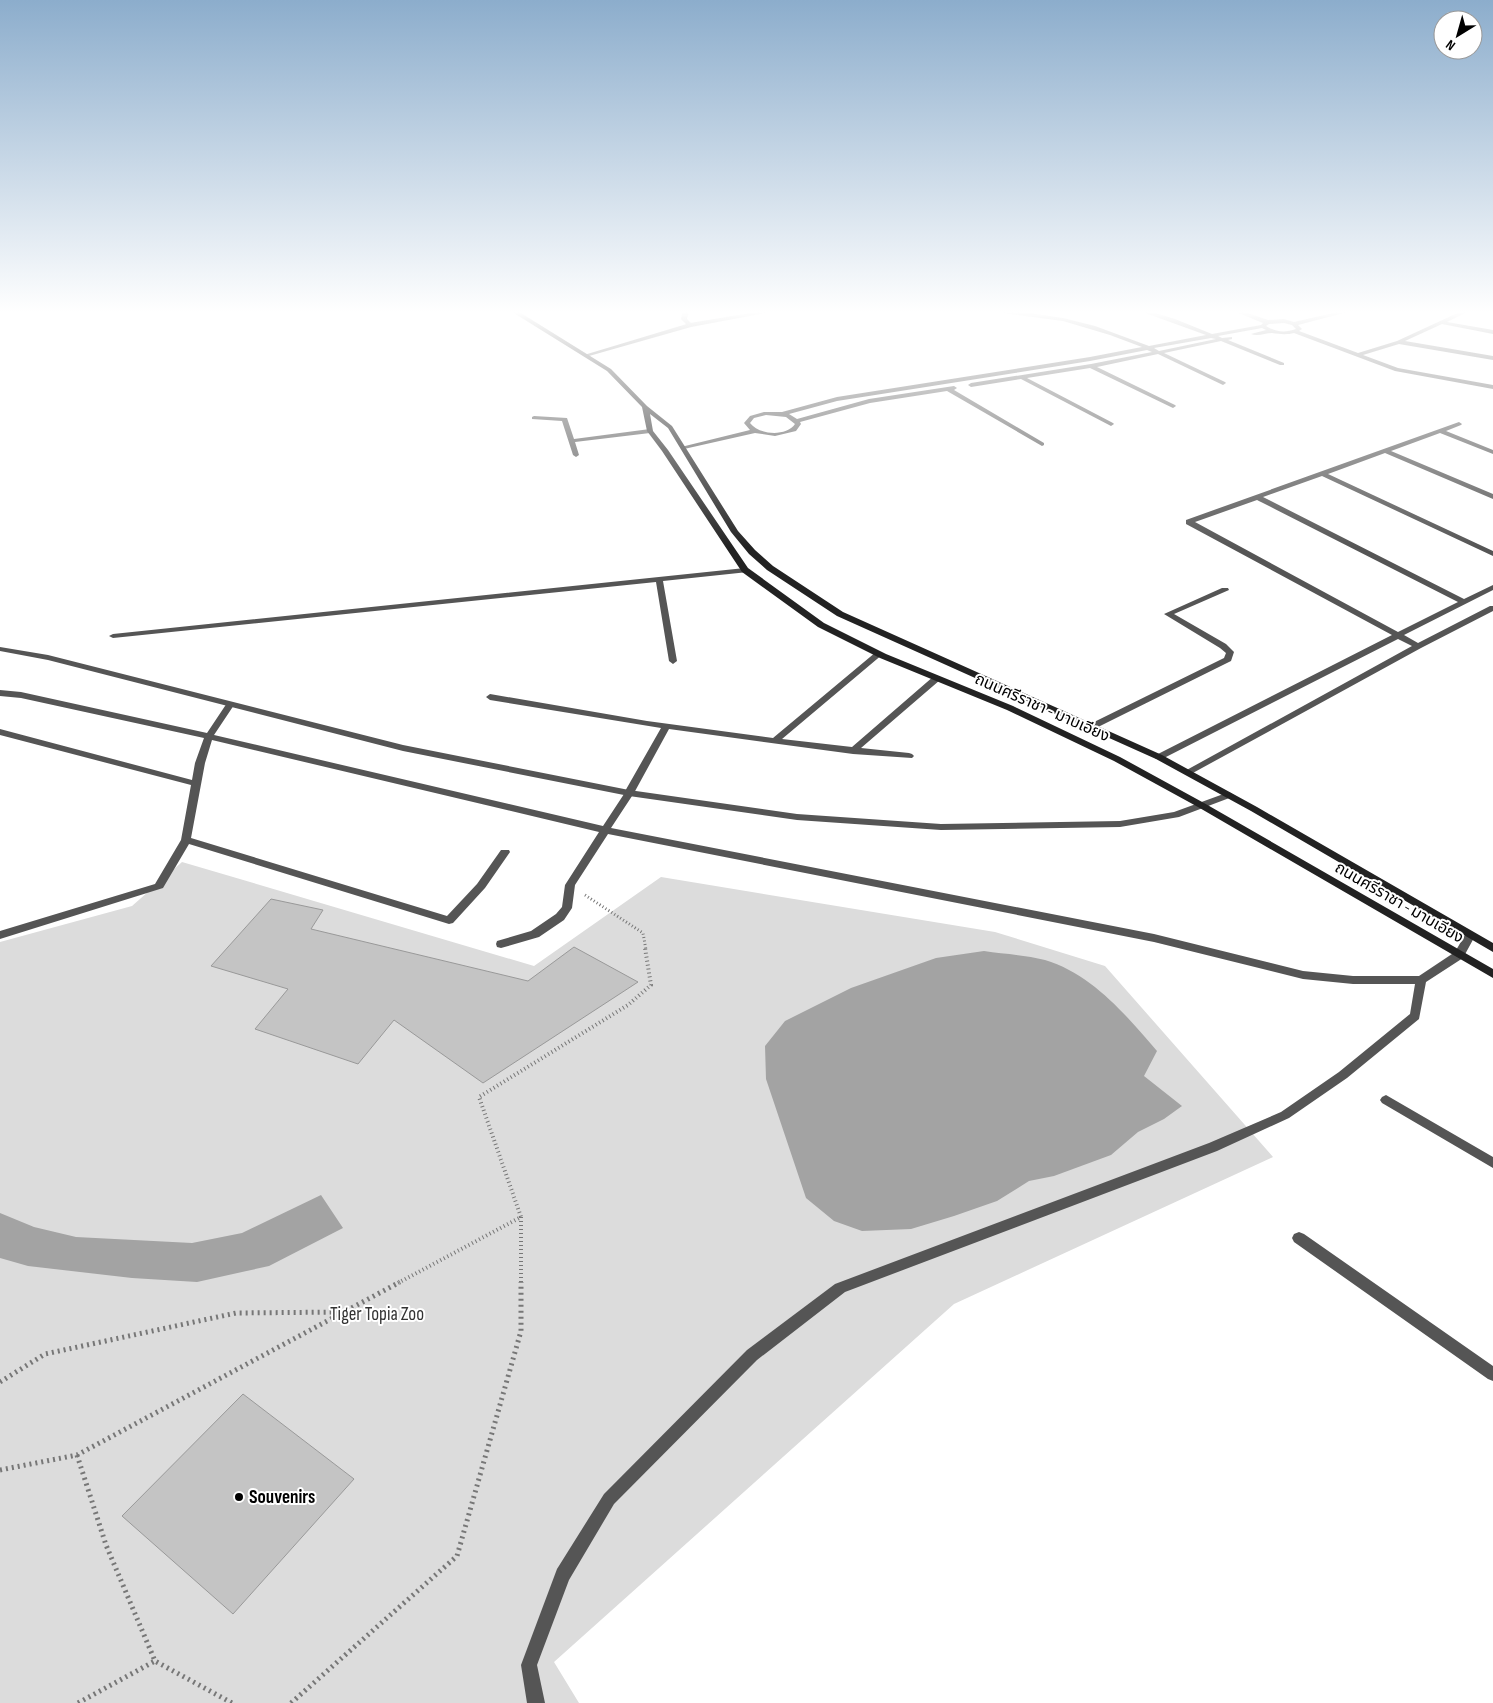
<svg xmlns="http://www.w3.org/2000/svg" width="1493" height="1703" font-family="'Sofia Sans Condensed','Noto Sans Thai',sans-serif">
	<rect width="100%" height="100%" fill="#fff"/>
	<path fill="#dcdcdc" d="M182,862L534,966L661,877L995,932L1105,966L1273,1157L954,1304L554,1662L579,1703H0V942L132,906Z"/>
	<path fill="#a3a3a3" d="M984,951C1004,954 1026,955 1045,960C1092,974 1126,1015 1157,1051L1144,1076L1182,1106L1164,1119L1138,1132L1111,1155L1054,1176L1029,1181L997,1201L954,1216L911,1229L862,1231L834,1221L806,1198L766,1079L765,1046L785,1021L851,988L936,958Z
		M321,1195L343,1228L269,1266L197,1282L132,1278L28,1266L0,1258V1213L34,1227L76,1237L192,1243L242,1233Z"/>
	<path fill="#c4c4c4" stroke="#999" d="M271,899L323,910L311,929L528,981L574,947L638,982L483,1083L394,1020L358,1064L255,1029L288,989L211,966Z
		M243,1394L354,1479L233,1614L122,1516Z"/>
	<g fill="none" stroke-linecap="round" stroke-linejoin="round">
		<path stroke="#777" stroke-width="3" stroke-dasharray="1 2.5" stroke-linecap="butt" d="M585,895L643,933L646,950"/>
		<path stroke="#777" stroke-width="4" stroke-dasharray="1 3" stroke-linecap="butt" d="M521,1217V1283
			M398,1283L521,1217L479,1097L628,1005L651,985L645,948"/>
		<path stroke="#777" stroke-width="5" stroke-dasharray="2 4" stroke-linecap="butt" d="M0,1382L45,1354L236,1313L342,1312
			M77,1455L106,1545L155,1661L232,1703
			M0,1470L77,1455L400,1282
			M78,1703L155,1661
			M291,1703L457,1556L521,1331V1282"/>
		<path fill="#555" fill-rule="evenodd" d="M534,416L567,418L574,439L650,429L653,431L650,433L575,442L579,455L576,457L573,455L562,421L532,419V417Z
			M745,568H748V572L663,581L677,661L673,664L669,661L656,582L113,638L109,636L113,634Z
			M0,690L21,692L207,733L227,703L230,702L234,705L214,735L603,826L626,791L629,790L634,793L611,828L1154,934L1303,971L1353,976H1419L1455,952L1466,933H1474L1475,936L1463,958L1426,982L1419,1019L1347,1078L1289,1118L1217,1151L845,1292L757,1360L614,1504L569,1580L537,1665L545,1703H527L521,1665L557,1569L604,1494L747,1350L835,1284L1209,1143L1281,1112L1339,1072L1410,1014L1415,984H1353L1303,979L1154,942L608,834L575,885L572,908L564,920L539,937L501,948L497,947L496,944L497,941L531,931L556,914L562,907L565,885L599,832L212,740L205,763L191,838L447,916L477,884L501,850H509L510,852L485,888L453,923L449,924L189,844L163,888L0,939V931L155,884L181,840L191,785L0,735V729L192,780L195,763L204,738L21,698L0,696Z"/>
		<path fill="#555" fill-rule="evenodd" d="M653,310H660L661,311L658,313Z
			M683,310H689L687,319L693,325L692,326H688L681,319Z
			M980,310L1017,311L1063,318L1095,326L1149,346L1206,335L1137,310H1146L1175,319L1212,334L1261,325L1263,323L1231,310H1239L1268,320L1284,319L1294,322L1346,310H1355L1298,325L1302,329L1299,331L1358,353L1397,341L1464,310H1471L1447,322L1493,330V334L1442,324L1405,341L1493,356V360L1399,344L1363,355L1398,368L1493,385V389L1395,371L1294,333C1286,335 1280,334 1272,333C1265,333 1258,337 1251,334L1266,330L1262,328L1218,336L1222,338L1232,337V339L1228,340L1284,363V365H1280L1221,341L1164,353L1225,382L1226,383L1223,385L1158,354L1097,367L1175,405L1176,406L1173,408L1090,368L1027,378L1113,423L1114,424L1111,426L1021,379L971,387L968,385L971,383L1091,364L1152,352L1147,350L1090,361L837,401L789,414L797,419L869,399L954,386L957,388L954,390L1044,443V445L1042,446L947,391L870,403L800,422L801,424L796,431L775,436L755,433L684,449L681,447L750,430L744,423L750,416L764,412H782L837,397L1090,357L1142,347L1110,335L1063,321ZM1284,323L1292,325L1296,329C1285,333 1275,332 1266,326L1269,324ZM1211,338L1216,339L1159,351L1154,348ZM766,415L786,417L795,424C786,437 759,435 750,423L754,418Z
			M1459,422L1462,424L1461,425L1446,431L1493,450V454L1440,433L1391,451L1493,494V499L1385,453L1328,474L1493,551V556L1322,476L1263,497L1464,599L1493,585V590L1404,635L1418,643L1490,606H1493V611L1421,648L1191,774H1185L1183,772L1412,646L1398,639L1162,759H1156L1154,757L1156,755L1392,635L1186,524V520ZM1257,500L1458,602L1398,632L1195,522Z
			M1222,588H1228L1229,590L1174,614L1226,644L1234,652L1231,661L1096,728H1090L1089,726L1090,724L1224,658L1226,653L1220,648L1164,614Z
			M876,652H879L883,654L782,739L852,747L934,676H940V680L861,748L909,753L912,754L914,756L912,758L853,754L669,729L634,793L629,796L624,793L661,728L490,700L486,697L490,694L647,721L773,738Z
			M1386,1095L1493,1157V1168L1382,1103L1380,1100L1382,1097Z
			M1299,1232L1304,1234L1493,1366V1381L1488,1379L1294,1242L1292,1238L1294,1234Z"/>
		<path fill="#555" fill-rule="evenodd" d="M769,310H781L691,327L589,356L584,355L690,323Z
			M0,647L48,655L403,745L629,790L797,814L941,824L1120,821L1174,812L1229,792L1234,795L1232,797L1179,817L1120,827L941,830L797,820L629,796L403,751L48,660L0,651Z"/>
		<path fill="#222" fill-rule="evenodd" d="M509,310H516L611,369L647,406L672,426L738,531L755,550L773,566L843,612L1162,755L1257,807L1493,943V952L1251,811L1156,759L837,616L767,570L749,554L731,532L668,428L650,414L653,431L668,450L748,568L824,623L886,654L1013,706L1120,757L1204,803L1493,969V978L1198,807L1114,761L1007,710L880,658L818,627L742,572L662,451L647,431L642,407L607,371Z"/>
	</g>
	<linearGradient id="sky" x2="0" y2="1"><stop stop-color="#8cadcc"/><stop offset="0.57" stop-color="#fff"/><stop offset="1" stop-color="#fff" stop-opacity="0"/></linearGradient>
	<rect width="1493" height="548" fill="url(#sky)"/>
	<circle fill="#000" stroke="#fff" stroke-width="2" cx="239" cy="1497" r="5"/>
	<g text-anchor="middle" dominant-baseline="central" stroke-width="4" stroke-linejoin="round" paint-order="stroke">
		<g font-size="16" fill="#000" stroke="#fff">
			<text transform="translate(1042 708) rotate(24)">ถนนศรีราชา - มาบเอียง</text>
			<text transform="translate(1399 903) rotate(30)">ถนนศรีราชา - มาบเอียง</text>
		</g>
		<g font-size="19" fill="#333" stroke="#fff">
			<text x="377" y="1314">Tiger Topia Zoo</text>
		</g>
		<g font-size="19" font-weight="bold" fill="#000" stroke="#fff" text-anchor="start">
			<text x="249" y="1497">Souvenirs</text>
		</g>
	</g>
	<g transform="translate(1458 35) rotate(217)"><circle r="24" fill="#ffffff" stroke="#999999"/>
	<path d="M0-4L9 19L0 12L-9 19Z" fill="#000000"/>
	<text y="-8" font-size="14" font-weight="bold" text-anchor="middle" fill="#000000">N</text>
	</g>
</svg>
